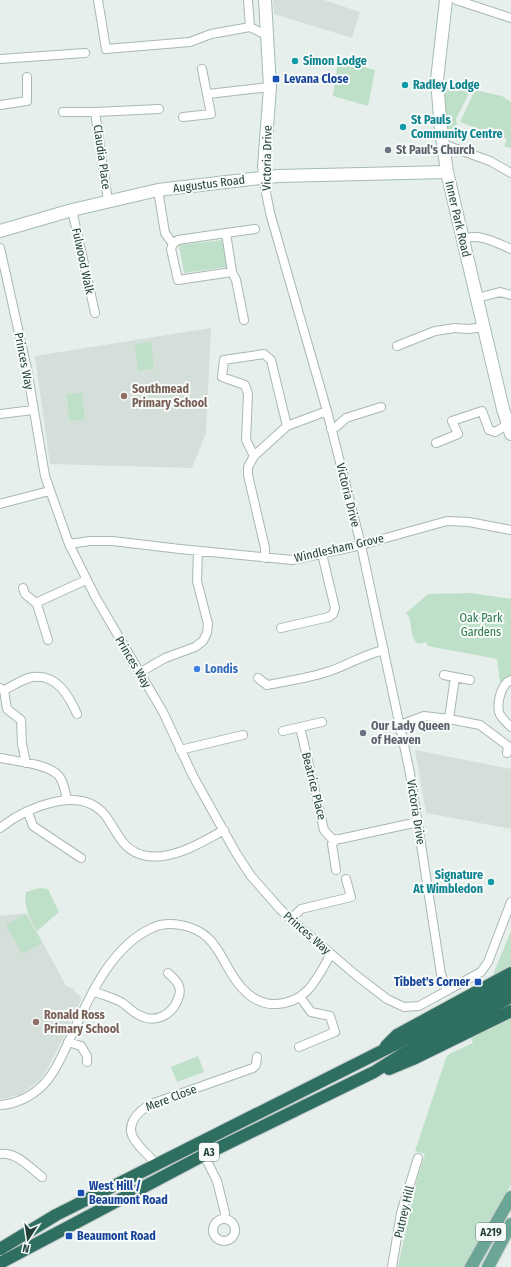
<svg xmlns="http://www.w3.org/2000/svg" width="511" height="1267" font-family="'Fira Sans Condensed',sans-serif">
	<rect width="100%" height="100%" fill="#e6efeb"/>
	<path fill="#d4dfda" d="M273,0H324L360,12L352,38L274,14Z
		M211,328L206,433L192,468L50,464L35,356Z
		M415,750L511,769V829L426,813Z
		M27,913L66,986L74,989V991L80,996L81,1000L63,1039L45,1073L39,1081L20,1095L0,1099V916Z"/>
	<path fill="#bfe0c8" d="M338,60L375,70L368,106L333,96Z
		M441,83L471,89L456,119L457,123L452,138L446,136Z
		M475,90L502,96L511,102V148L504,146L507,139L460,122Z
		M222,240L227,267L184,273L179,245Z
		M151,342L154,369L138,371L135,344Z
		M82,393L85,420L69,421L67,394Z
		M471,593L511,599V677L500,682L497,659L428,646L426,642L418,644C408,636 414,621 406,613L428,594Z
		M39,888L48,889L59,912L37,931C30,918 23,907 26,892Z
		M26,914L42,943L22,954L6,925Z
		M511,931V969L491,979Z
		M511,1015V1185L464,1267H398L415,1186L425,1154L415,1151L446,1058L449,1054L473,1043L470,1036Z
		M198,1056L204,1072L177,1082L171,1067Z"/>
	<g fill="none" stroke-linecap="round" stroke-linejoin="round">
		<g stroke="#a8b8b2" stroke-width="10">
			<path id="street" d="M98,0L106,49L190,42L211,34L250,27L248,0
				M456,0L511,18
				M250,27L268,36
				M0,59L85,53
				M208,94L270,87
				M0,105L27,101V77
				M63,112H95
				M183,117L211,114L202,69
				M443,144L490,161L511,173
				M266,178L265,187L270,213L327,411L361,545L410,773L441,974L447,991
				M158,190L165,233L173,244L171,249L178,280L232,272L236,280L244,320
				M108,201L95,112L159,109
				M72,210L95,313
				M226,233L255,229
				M462,239C480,233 495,242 511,249
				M173,244L178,240L226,233L232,272
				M0,248L27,369L45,476L69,544L96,598L163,712L193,776L236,853L251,876L280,909L296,924L357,976L387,999L404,1007L419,1006L428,1001L481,972L488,962L511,902
				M477,298L500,292L511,295
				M397,346L435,331L455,328L469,329L483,327
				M0,414L33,410
				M331,429L336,427L346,418L381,407
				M436,443L458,434L452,421L482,411L489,430L495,432L507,425
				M254,456L246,440L248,394L245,385L222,377L224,360L264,354L271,360L287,426
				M0,504L49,491
				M69,544L90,541H112L180,549L292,560L357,546L447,521L469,522L511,530
				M265,558V548L248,475V467L254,456L287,426L327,411
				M23,588L25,594L37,604L40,601L86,580
				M37,604L48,640
				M281,628L329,617L333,614L335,608L322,554
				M139,673L165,658L195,647L203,641L207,633L208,624L197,581L198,551
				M444,675L470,680
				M258,678L267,685C287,681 310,678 330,671C348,665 365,654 384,650
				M511,680C501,684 497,702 499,712C500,717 507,723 511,727
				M0,688L4,690C13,686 24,678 33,677C57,674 69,696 77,714
				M4,690L7,709L21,720L22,744L26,763
				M449,719L455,677
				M400,725L424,716L449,719L480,725L508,746L507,753
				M300,727L324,830L332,839H340L418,822
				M283,731L322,722
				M180,750L243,735
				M0,758C15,761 48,764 58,775C64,781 65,792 67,799
				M28,812L33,826L81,858
				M0,828C26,808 79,784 105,815C118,832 122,852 147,856C174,860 202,842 224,830
				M336,870L332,844L337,839
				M291,919L301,909L351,897L346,879
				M93,991C102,995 112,997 121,1002C128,1006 132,1012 139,1015C155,1024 172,1015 178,999C183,987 177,981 168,973
				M68,1042L81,1046L87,1056V1062
				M299,1047L335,1032L330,1016L311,1012L300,997
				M0,1105C15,1104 30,1097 41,1087C53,1076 61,1058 68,1043C87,1003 108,948 152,928C168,920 195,925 208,938C223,952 228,974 242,988C251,998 263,1005 277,1004C308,1002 317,978 331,954
				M0,1154C17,1152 29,1167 42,1177
				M204,1155L217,1181L225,1213L224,1219
				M156,1165C150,1155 143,1152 137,1143C122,1126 138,1110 154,1103L253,1068L256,1065L257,1057
				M213 1230a11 11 0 1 1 22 0a11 11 0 1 1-22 0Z
				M392,1267L401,1213L418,1158"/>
		</g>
		<g stroke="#a4bbb3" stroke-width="14">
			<path id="secondary" d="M265,0L270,87L264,167L266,178
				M446,0L437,80L441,130L447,172L503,409L511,434
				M0,231L72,210L158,190L278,176L447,172"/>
		</g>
		<g stroke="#c2cac8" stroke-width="14">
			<path id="primary" d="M471,1267L511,1197
				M488,1267L511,1224"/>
		</g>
		<g stroke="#c2cac8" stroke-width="14">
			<path id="highway" d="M386,1046L397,1035L511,973
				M389,1069L413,1059L511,1011
				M0,1249L56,1215L511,986
				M0,1263L204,1155L374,1072L401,1055L511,997"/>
		</g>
		<use href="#street" stroke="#fff" stroke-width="8"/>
		<use href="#secondary" stroke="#fff" stroke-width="12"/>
		<use href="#primary" stroke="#6aa596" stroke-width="12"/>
		<use href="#highway" stroke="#2f6f62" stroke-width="12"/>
	</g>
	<g fill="#0f9aa8" stroke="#f7fbf9" stroke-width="1.5">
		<circle cx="295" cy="61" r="4"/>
		<circle cx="405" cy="85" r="4"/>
		<circle cx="403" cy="127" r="4"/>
		<circle cx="491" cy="882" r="4"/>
	</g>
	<g fill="#1a4fb4" stroke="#f7fbf9" stroke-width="1.5">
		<rect x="272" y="75" width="8" height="8" rx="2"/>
		<rect x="474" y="978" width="8" height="8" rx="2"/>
		<rect x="77" y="1189" width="8" height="8" rx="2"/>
		<rect x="65" y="1232" width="8" height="8" rx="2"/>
	</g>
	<g fill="#6b7280" stroke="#f7fbf9" stroke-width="1.5">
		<circle cx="388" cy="150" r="4"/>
		<circle cx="363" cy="733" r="4"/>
	</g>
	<g fill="#8d6e63" stroke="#f7fbf9" stroke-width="1.5">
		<circle cx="124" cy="396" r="4"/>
		<circle cx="36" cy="1022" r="4"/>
	</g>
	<circle fill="#3f7fe0" stroke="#f7fbf9" stroke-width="1.5" cx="197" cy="669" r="4"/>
	<g text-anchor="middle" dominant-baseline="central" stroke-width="4" stroke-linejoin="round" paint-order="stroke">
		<g fill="#f7fbf9" stroke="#637a73" stroke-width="1">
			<rect x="199" y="1143" width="20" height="18" rx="3"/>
			<rect x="476" y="1223" width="30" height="18" rx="3"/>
		</g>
		<g font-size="11" font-weight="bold" fill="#24423a">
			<text x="209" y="1152">A3</text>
			<text x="491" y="1232">A219</text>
		</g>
		<g font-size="12" font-weight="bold" fill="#0d838f" stroke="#f7fbf9" text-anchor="start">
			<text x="303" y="61">Simon Lodge</text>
			<text x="413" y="85">Radley Lodge</text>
			<text x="411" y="120">St Pauls<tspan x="411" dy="14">Community Centre</tspan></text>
			<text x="483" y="875" text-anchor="end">Signature<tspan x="483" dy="14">At Wimbledon</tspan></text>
		</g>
		<g font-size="12" font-weight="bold" fill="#164399" stroke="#f7fbf9" text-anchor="start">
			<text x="284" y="79">Levana Close</text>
			<text x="470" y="982" text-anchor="end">Tibbet's Corner</text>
			<text x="89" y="1186">West Hill /<tspan x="89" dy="14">Beaumont Road</tspan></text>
			<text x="77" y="1236">Beaumont Road</text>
		</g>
		<g font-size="12" font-weight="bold" fill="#5b616d" stroke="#f7fbf9" text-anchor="start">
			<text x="396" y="150">St Paul's Church</text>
			<text x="371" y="726">Our Lady Queen<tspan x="371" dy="14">of Heaven</tspan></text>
		</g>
		<g font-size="12" fill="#24423a" stroke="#f7fbf9">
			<text transform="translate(102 157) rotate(82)">Claudia Place</text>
			<text transform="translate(267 158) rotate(-89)">Victoria Drive</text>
			<text transform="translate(209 184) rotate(-7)">Augustus Road</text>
			<text transform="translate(458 219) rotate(77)">Inner Park Road</text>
			<text transform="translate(83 261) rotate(78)">Fulwood Walk</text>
			<text transform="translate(24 361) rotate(79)">Princes Way</text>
			<text transform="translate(348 495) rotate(76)">Victoria Drive</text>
			<text transform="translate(339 548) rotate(-13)">Windlesham Grove</text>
			<text transform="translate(133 662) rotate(59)">Princes Way</text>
			<text transform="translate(314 786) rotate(76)">Beatrice Place</text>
			<text transform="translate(416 812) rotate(81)">Victoria Drive</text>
			<text transform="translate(307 933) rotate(41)">Princes Way</text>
			<text transform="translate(171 1098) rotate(-21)">Mere Close</text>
			<text transform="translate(404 1212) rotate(-77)">Putney Hill</text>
		</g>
		<g font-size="12" font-weight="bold" fill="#785e54" stroke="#f7fbf9" text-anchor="start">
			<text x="132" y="389">Southmead<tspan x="132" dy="14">Primary School</tspan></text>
			<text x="44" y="1015">Ronald Ross<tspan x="44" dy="14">Primary School</tspan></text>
		</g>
		<g font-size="12" fill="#2d7a4b" stroke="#f7fbf9">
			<text x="481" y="618">Oak Park<tspan x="481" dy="14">Gardens</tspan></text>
		</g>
		<g font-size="12" font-weight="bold" fill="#366cbe" stroke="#f7fbf9" text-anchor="start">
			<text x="205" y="669">Londis</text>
		</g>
	</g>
	<g transform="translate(28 1239) rotate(192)" stroke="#f7fbf9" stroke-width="3" paint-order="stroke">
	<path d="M0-3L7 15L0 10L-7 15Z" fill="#24423a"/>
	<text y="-6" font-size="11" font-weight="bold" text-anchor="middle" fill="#24423a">N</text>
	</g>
</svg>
